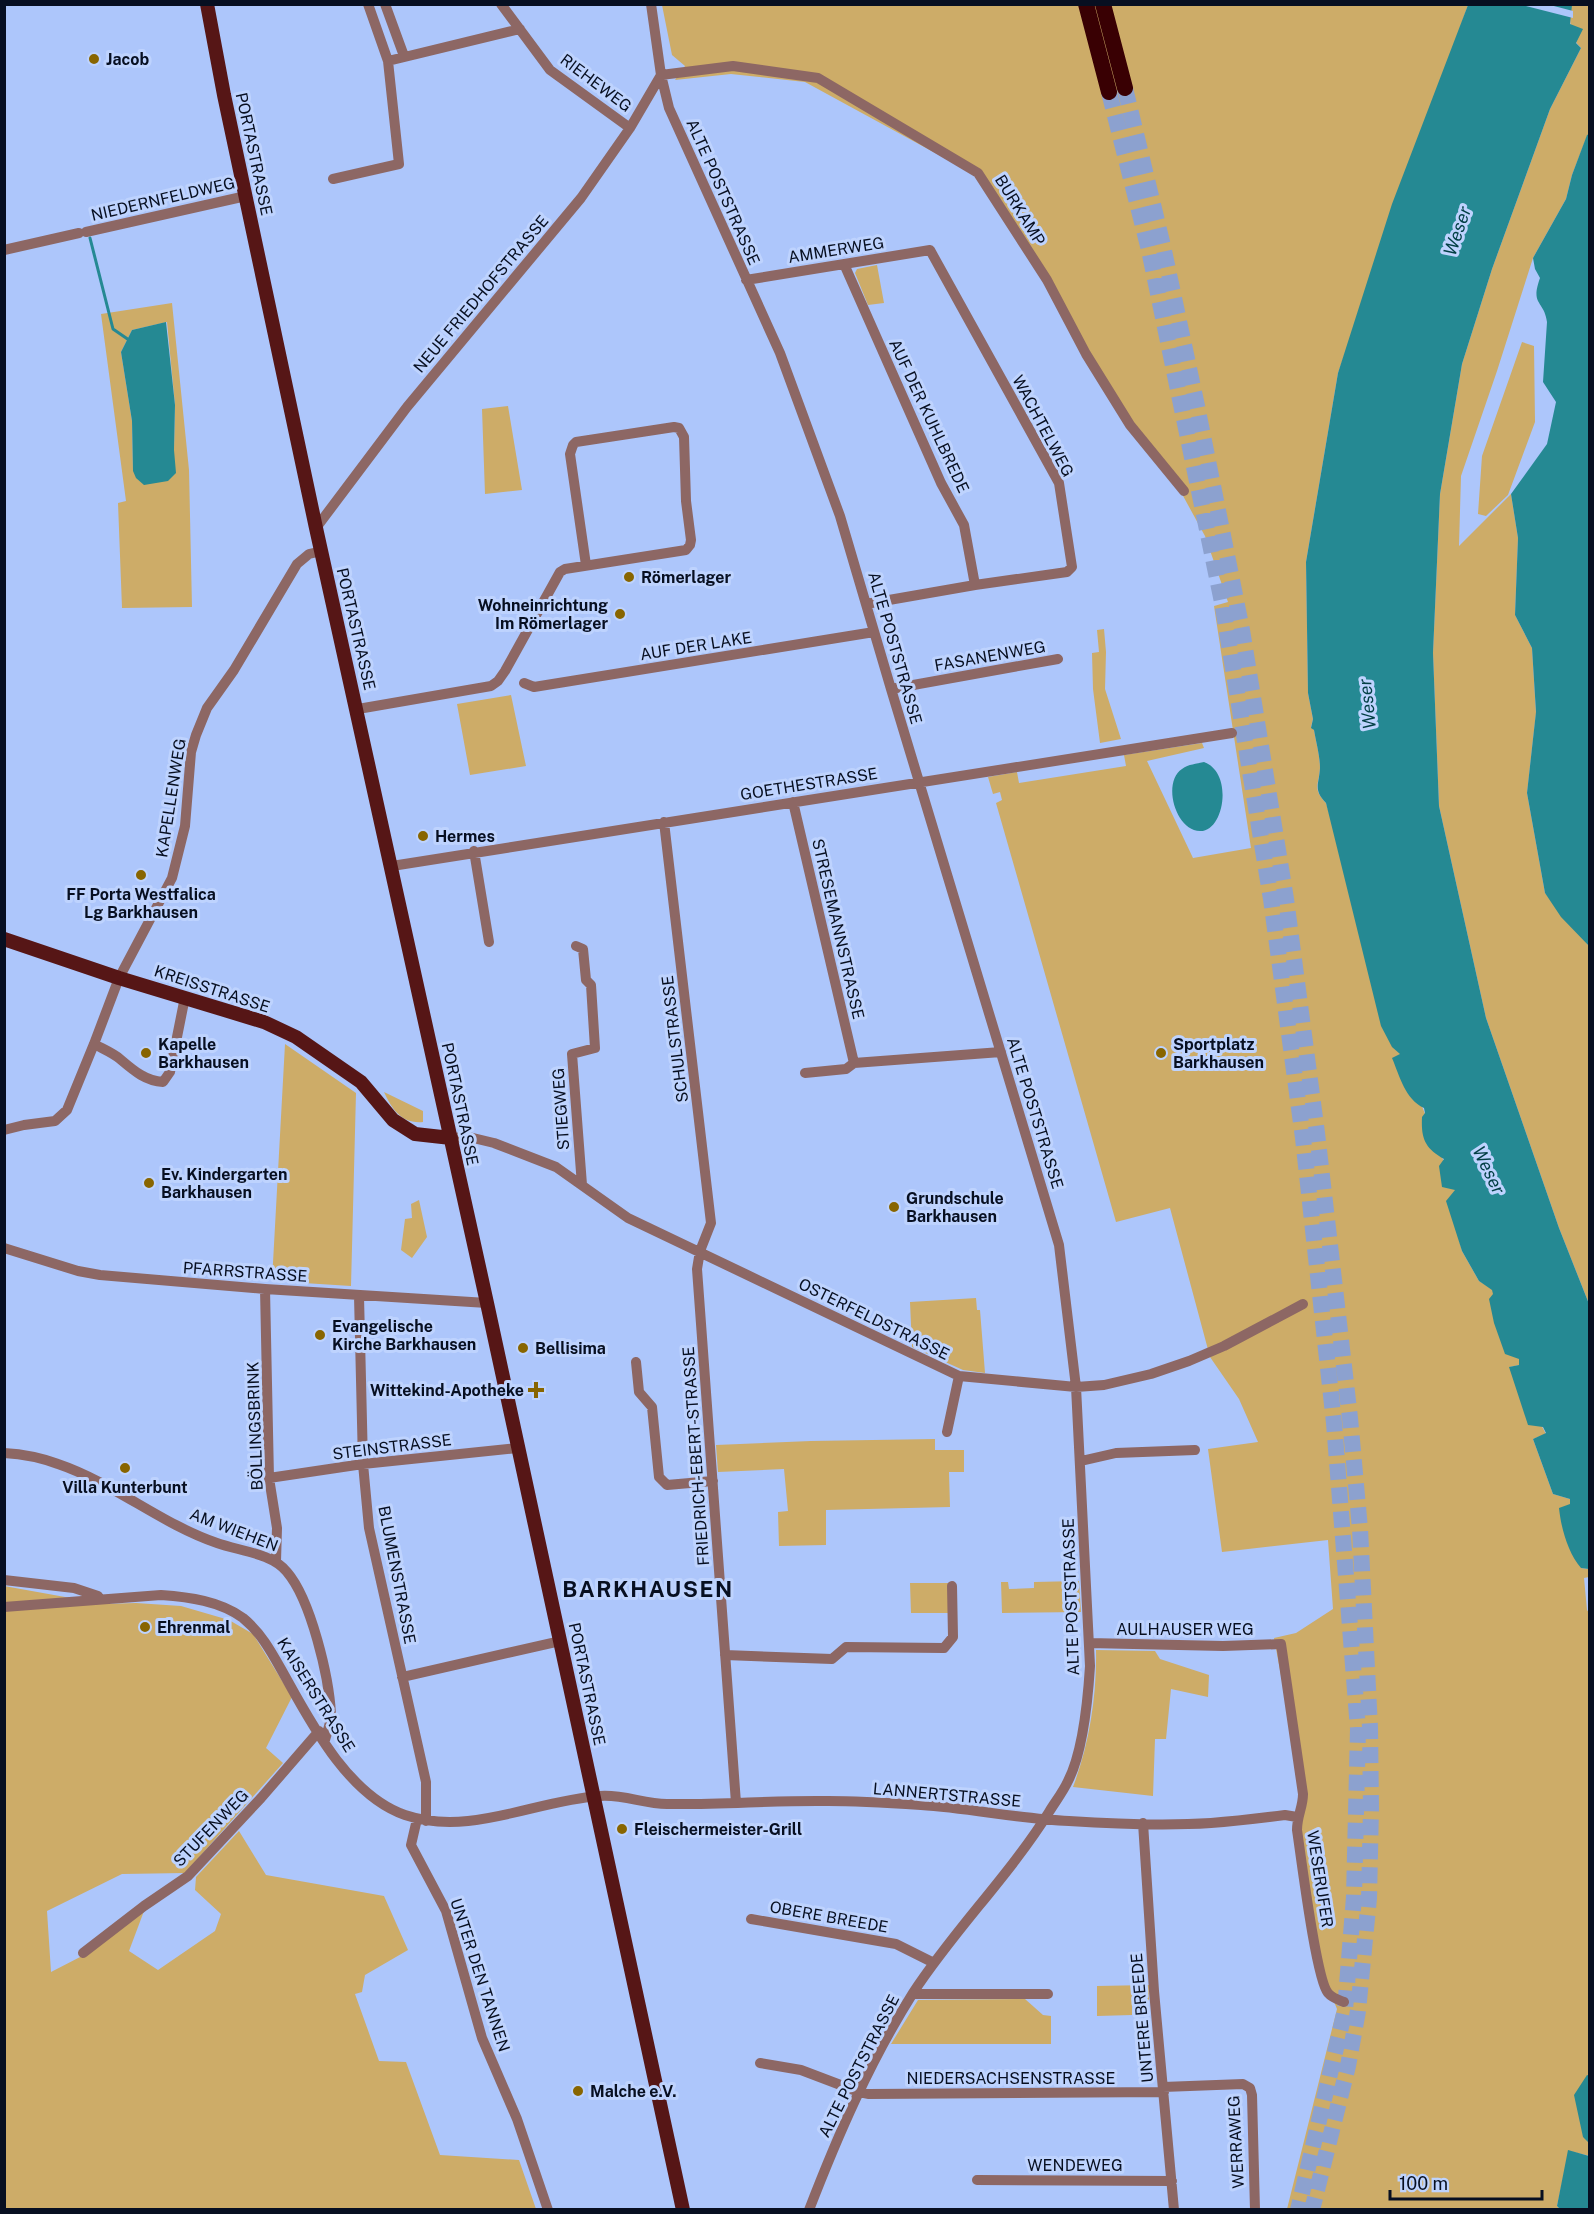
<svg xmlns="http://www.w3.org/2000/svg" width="1594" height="2214" font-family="'Public Sans',sans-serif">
	<rect width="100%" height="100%" fill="#adc6fb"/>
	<path fill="#cdac68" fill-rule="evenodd" d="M662,5H1468L1338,373L1306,562L1308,693L1313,719L1311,727L1314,730C1316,742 1320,756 1320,768C1319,785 1312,788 1326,803L1401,1053L1455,1190L1458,1236L1462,1251L1479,1281L1492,1289L1519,1359V1365L1510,1367L1546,1434L1533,1439L1553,1494L1570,1499L1581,1568L1589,1569V1577L1584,1578L1587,1610L1590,1614V2076H1586L1590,2156L1569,2151L1557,2206L1560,2209H1287L1337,2009L1321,1970L1295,1819L1304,1799L1274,1638L1296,1633L1333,1609L1328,1540L1222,1552L1208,1449L1258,1442L1239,1399L1210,1357L1170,1208L1116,1222L996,803L1002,800L1000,792L993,794L988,777L1017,772L1019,783L1126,766L1124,755L1202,743L1204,748L1147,761L1193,858L1251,848L1214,606L1228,602L1205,536L1182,494L1129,426L1045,282L981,178L805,82L731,74L675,80L685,66L672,55Z
		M1570,5H1589V134L1587,136L1572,175L1566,199L1533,258L1497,371L1461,476L1459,546L1511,494L1518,538L1515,615L1532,648L1536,713L1527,793L1545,893L1589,946V1304L1559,1228L1486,1018L1439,806L1433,653L1440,494L1462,364L1492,269L1550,109L1581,48C1569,37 1570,20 1570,5Z
		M877,265L884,303L868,305L855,273L857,269Z
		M172,303L189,470L192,607L122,608L118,503L126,501L101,314ZM167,322L175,405L174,450L133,471L132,421L121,352L132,330Z
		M1522,342L1534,346L1535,422L1508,495L1486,516L1478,514L1482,456Z
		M508,406L522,490L485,494L482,409Z
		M1104,629L1106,652L1105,689L1121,739L1100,743L1093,689L1092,653L1099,652L1097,630Z
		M511,695L526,766L470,775L457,704Z
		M285,1044L356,1093L351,1286L272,1281Z
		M384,1092L423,1111V1122C401,1124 392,1109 384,1092Z
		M419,1200L427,1237L412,1258L401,1250L405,1219L412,1218L411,1204Z
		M976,1298L977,1310H980L985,1373L963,1370L912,1347L910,1302Z
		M935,1439V1450H964V1472H949L950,1507L826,1510V1545L779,1546L778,1512L788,1511L784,1469L718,1472L716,1445L811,1441Z
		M1079,1581L1081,1612L1002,1613L1001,1582H1008L1009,1589L1034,1588V1582Z
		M910,1583H948V1613H911Z
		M4,1586L104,1604L136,1603L181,1606L229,1620L253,1634L292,1697L266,1748L283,1763L185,1873L122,1874L47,1911L51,1972L84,1955L144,1911L129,1951L158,1970L215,1931L221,1914L195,1890L196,1877L239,1831L266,1875L384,1896L408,1950L365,1975L362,1992L355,1994L379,2061L406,2062L440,2155L519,2160L536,2209H5Z
		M1096,1650L1155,1651L1160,1659L1209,1675L1208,1697L1171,1689L1166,1739H1155L1153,1796L1073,1787C1089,1745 1097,1696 1096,1650Z
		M1149,1985V2002H1132V2015L1097,2016V1986Z
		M1025,1999L1043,2015L1051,2016V2044H891L918,2000Z"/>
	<path fill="#258993" d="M1468,5H1572L1570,24L1583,29L1576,43L1581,48L1550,109L1492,269L1462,364L1440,494L1433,653L1439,806L1486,1018L1559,1228L1589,1304V1569L1581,1568C1568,1553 1561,1528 1559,1508L1570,1504V1499L1553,1494L1533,1439L1546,1433L1543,1427L1528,1425L1509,1367L1519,1365V1359L1505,1354L1494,1323L1489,1299L1493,1294L1492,1290L1479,1281L1462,1251L1446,1201L1455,1190L1442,1187L1439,1166L1444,1159C1425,1148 1421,1139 1422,1117L1425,1113L1424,1108C1405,1099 1400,1077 1392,1058L1400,1054L1392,1047L1381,1026L1326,803C1313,789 1319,785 1320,768C1320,756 1316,742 1314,730L1311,728L1313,719L1308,693L1306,562L1338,373L1392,204Z
		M1589,134V946L1561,917L1545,893L1527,793L1536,712L1532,648L1515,615L1518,538L1511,494L1547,444L1556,402L1543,382L1547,322C1544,300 1530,306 1540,278L1535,269L1533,258L1566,199L1572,175L1587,135Z
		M166,322L175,405L174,450L176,473L168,481L144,485L136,478L133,471L132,421L121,352L132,330Z
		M1204,762C1234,773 1224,832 1200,831C1175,830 1162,782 1182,769C1189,764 1196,764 1204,762Z
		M1587,2075L1590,2076L1589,2143L1583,2137L1574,2095Z
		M1568,2150L1589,2156V2209H1560L1557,2206Z"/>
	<path fill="#adc6fb" d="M1522,5H1550L1573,11V18Z"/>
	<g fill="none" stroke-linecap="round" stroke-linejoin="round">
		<path stroke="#258993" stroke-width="3" d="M90,238L113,329L129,340"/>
		<path stroke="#8ca1cf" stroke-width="16" stroke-dasharray="16 8" stroke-linecap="butt" d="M1125,88L1163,246L1197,406L1242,630L1286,899L1317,1133L1350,1418L1360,1529L1370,1728L1371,1808L1369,1898L1358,2011L1348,2066L1312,2210
			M1109,92L1149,250L1222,602L1271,899L1303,1138L1334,1423L1358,1729L1354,1897L1345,2010L1298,2210"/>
		<path stroke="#8d6764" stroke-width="10" d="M368,4L388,61L520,29
			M385,4L404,56
			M501,4L550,70L630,128
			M651,4L661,75L669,108L780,353L840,516L891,689L1059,1245L1076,1387L1090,1666C1088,1698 1083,1752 1068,1781C1063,1792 1055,1802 1049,1812C1009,1876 954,1930 913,1993C870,2061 838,2135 809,2210
			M661,75L733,66L818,78L978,173L1047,280L1086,354L1130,425L1184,491
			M333,179L399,164L388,61
			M86,232L246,196
			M4,250L79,233
			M844,264L941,483L964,525L975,585
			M746,280L930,250L1059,483L1072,567L1067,572L975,585L866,604
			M316,528L407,407L581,198L630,128L661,75
			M524,683L534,687L874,632
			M891,689L1058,659
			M358,709L491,686L498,681L505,671L560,572L565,569L686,550L690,545L691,540L686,501L684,437L679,428L674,427L576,442L573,445L570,454L586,565
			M793,802L854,1063L1001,1052
			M664,822L711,1223L700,1251L697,1269L736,1803
			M474,851L489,942
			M392,866L1232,733
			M576,946L583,949L586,980L591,985L595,1048L572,1054L582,1185
			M94,1044C103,1049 113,1053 120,1059C133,1070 145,1081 163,1082L170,1072L185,997
			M805,1073L846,1069L854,1063
			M4,1130L24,1125L55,1121L67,1110L94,1044L119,978L172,878L185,826L191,752L196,735L207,708L234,670L297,564L309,554L322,551
			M451,1138L469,1137L494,1143L556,1167L628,1218L959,1376L1076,1387L1104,1385L1151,1374L1189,1361L1224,1346L1303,1304
			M4,1248L78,1271L100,1275L265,1289L487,1303
			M265,1289L269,1478L277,1528L276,1561
			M359,1296L363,1464L369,1528L426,1782V1821
			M636,1362L639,1392L652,1407L659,1477L667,1485L713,1481
			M947,1432L959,1376
			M4,1453C21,1454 42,1458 58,1464C114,1483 161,1524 217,1543C239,1551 272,1553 287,1572C311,1600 329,1677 331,1714C331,1723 327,1732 325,1740
			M1081,1461L1116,1453L1195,1450
			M269,1478L363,1464L518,1448
			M4,1580L74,1588L98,1596
			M4,1607L161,1595C189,1597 220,1601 243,1618C263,1634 274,1657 286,1678C313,1727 350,1796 405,1815C470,1837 536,1800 600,1796C623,1794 644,1804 667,1804C721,1805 775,1800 828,1801C859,1801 890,1803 921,1805C970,1808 1019,1819 1069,1821C1115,1824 1165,1826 1211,1823C1236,1821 1261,1818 1285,1815L1297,1817
			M1089,1643L1223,1646L1281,1644L1303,1794C1303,1807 1297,1816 1297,1830C1301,1856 1316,1979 1328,1993C1332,1998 1339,2000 1344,2002
			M725,1655L832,1659L846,1647L944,1648L953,1637L952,1586
			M402,1677L560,1641
			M417,1819L411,1845L446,1911L482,2038L517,2119L548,2210
			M1143,1823L1154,1991L1174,2210
			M751,1919L896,1944L934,1963
			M83,1953L144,1906L188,1876L261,1798L319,1731
			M913,1994H1048
			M760,2063L801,2070L859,2092L869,2094L1164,2092
			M1163,2087L1243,2084L1250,2088L1252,2095L1255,2210
			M977,2180L1172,2181"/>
		<path stroke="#561616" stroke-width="14" d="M207,4L224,95L316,528L487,1303L683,2210
			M4,939L119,978L264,1022L296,1037L361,1082L393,1120L415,1134L451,1138"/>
		<path stroke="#390003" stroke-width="16" d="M1086,4L1109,92
			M1103,4L1125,88"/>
	</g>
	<g fill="#886500" stroke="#bed3fe" stroke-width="2">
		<circle cx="94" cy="59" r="6"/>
		<circle cx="629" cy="577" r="6"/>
		<circle cx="620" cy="614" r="6"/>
		<circle cx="423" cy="836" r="6"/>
		<circle cx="141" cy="875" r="6"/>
		<circle cx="146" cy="1053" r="6"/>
		<circle cx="1161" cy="1053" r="6"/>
		<circle cx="149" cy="1183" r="6"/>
		<circle cx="894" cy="1207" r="6"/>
		<circle cx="320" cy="1335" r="6"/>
		<circle cx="523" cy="1348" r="6"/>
		<path d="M533 1381h6v6h6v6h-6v6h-6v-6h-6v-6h6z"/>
		<circle cx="125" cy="1468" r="6"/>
		<circle cx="145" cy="1627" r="6"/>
		<circle cx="622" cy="1829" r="6"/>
		<circle cx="578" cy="2091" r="6"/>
	</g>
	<g text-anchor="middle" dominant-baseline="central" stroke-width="6" stroke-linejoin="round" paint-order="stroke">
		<g font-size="16" font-weight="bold" fill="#070f21" stroke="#bed3fe" text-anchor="start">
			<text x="106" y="59">Jacob</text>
			<text x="641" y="577">Römerlager</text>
			<text x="608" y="605" text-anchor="end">Wohneinrichtung<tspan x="608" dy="18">Im Römerlager</tspan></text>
			<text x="435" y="836">Hermes</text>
			<text x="141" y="894" text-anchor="middle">FF Porta Westfalica<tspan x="141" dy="18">Lg Barkhausen</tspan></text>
			<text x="158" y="1044">Kapelle<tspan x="158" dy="18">Barkhausen</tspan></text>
			<text x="1173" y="1044">Sportplatz<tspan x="1173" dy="18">Barkhausen</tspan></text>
			<text x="161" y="1174">Ev. Kindergarten<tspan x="161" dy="18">Barkhausen</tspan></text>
			<text x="906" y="1198">Grundschule<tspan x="906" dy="18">Barkhausen</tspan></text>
			<text x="332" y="1326">Evangelische<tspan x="332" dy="18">Kirche Barkhausen</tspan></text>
			<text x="535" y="1348">Bellisima</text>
			<text x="524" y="1390" text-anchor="end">Wittekind-Apotheke</text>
			<text x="125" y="1487" text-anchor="middle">Villa Kunterbunt</text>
			<text x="157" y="1627">Ehrenmal</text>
			<text x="634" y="1829">Fleischermeister-Grill</text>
			<text x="590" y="2091">Malche e.V.</text>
		</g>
		<g font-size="16" fill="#070f21" stroke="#bed3fe">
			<text transform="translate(596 83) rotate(37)">RIEHEWEG</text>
			<text transform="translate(254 154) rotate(78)">PORTASTRASSE</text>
			<text transform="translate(723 192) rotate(66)">ALTE POSTSTRASSE</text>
			<text transform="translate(163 199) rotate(-13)">NIEDERNFELDWEG</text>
			<text transform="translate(1020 210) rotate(58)">BURKAMP</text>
			<text transform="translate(836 250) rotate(-9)">AMMERWEG</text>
			<text transform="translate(481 294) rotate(-50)">NEUE FRIEDHOFSTRASSE</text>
			<text transform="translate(929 416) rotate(65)">AUF DER KUHLBREDE</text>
			<text transform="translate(1043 426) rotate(62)">WACHTELWEG</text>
			<text transform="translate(356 629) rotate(77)">PORTASTRASSE</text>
			<text transform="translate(696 646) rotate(-9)">AUF DER LAKE</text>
			<text transform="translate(895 648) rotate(74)">ALTE POSTSTRASSE</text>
			<text transform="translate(990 656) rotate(-10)">FASANENWEG</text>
			<text transform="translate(809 784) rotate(-9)">GOETHESTRASSE</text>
			<text transform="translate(171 798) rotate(-81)">KAPELLENWEG</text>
			<text transform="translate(838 929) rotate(77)">STRESEMANNSTRASSE</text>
			<text transform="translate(212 989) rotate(18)">KREISSTRASSE</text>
			<text transform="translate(675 1039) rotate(-97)">SCHULSTRASSE</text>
			<text transform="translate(460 1104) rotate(78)">PORTASTRASSE</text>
			<text transform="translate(561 1109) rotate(-94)">STIEGWEG</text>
			<text transform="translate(1035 1113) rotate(73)">ALTE POSTSTRASSE</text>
			<text transform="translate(245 1272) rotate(4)">PFARRSTRASSE</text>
			<text transform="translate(874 1319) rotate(26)">OSTERFELDSTRASSE</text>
			<text transform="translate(255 1426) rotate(-92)">BÖLLINGSBRINK</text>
			<text transform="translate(392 1447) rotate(-7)">STEINSTRASSE</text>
			<text transform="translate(696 1456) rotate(-94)">FRIEDRICH-EBERT-STRASSE</text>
			<text transform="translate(234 1530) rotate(21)">AM WIEHEN</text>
			<text transform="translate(397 1575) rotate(79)">BLUMENSTRASSE</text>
			<text transform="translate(1071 1597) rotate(-92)">ALTE POSTSTRASSE</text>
			<text x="1185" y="1629">AULHAUSER WEG</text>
			<text transform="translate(587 1684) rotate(78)">PORTASTRASSE</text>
			<text transform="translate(316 1695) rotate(58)">KAISERSTRASSE</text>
			<text transform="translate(947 1795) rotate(5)">LANNERTSTRASSE</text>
			<text transform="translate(211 1828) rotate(-46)">STUFENWEG</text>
			<text transform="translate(1320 1879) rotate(81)">WESERUFER</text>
			<text transform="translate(829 1917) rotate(10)">OBERE BREEDE</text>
			<text transform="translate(480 1975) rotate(72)">UNTER DEN TANNEN</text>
			<text transform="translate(1142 2018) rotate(-95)">UNTERE BREEDE</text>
			<text transform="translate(859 2066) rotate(-63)">ALTE POSTSTRASSE</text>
			<text x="1011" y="2078">NIEDERSACHSENSTRASSE</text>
			<text transform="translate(1236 2142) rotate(-93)">WERRAWEG</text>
			<text x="1075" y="2165">WENDEWEG</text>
		</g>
		<g font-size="18" font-style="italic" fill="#023f44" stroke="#bed3fe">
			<text transform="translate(1457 231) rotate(-71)">Weser</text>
			<text transform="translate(1367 704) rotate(-96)">Weser</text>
			<text transform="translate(1489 1170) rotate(64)">Weser</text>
		</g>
		<g font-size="22" font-weight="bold" letter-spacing="1.5" fill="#070f21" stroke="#bed3fe">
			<text x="648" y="1589">BARKHAUSEN</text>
		</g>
	</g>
	<rect width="1594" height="2214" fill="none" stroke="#070f21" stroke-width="12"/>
	<path d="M1390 2190v9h152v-9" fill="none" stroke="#070f21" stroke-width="3"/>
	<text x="1399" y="2190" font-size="18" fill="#070f21" stroke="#bed3fe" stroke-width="4.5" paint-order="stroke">100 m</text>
</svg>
